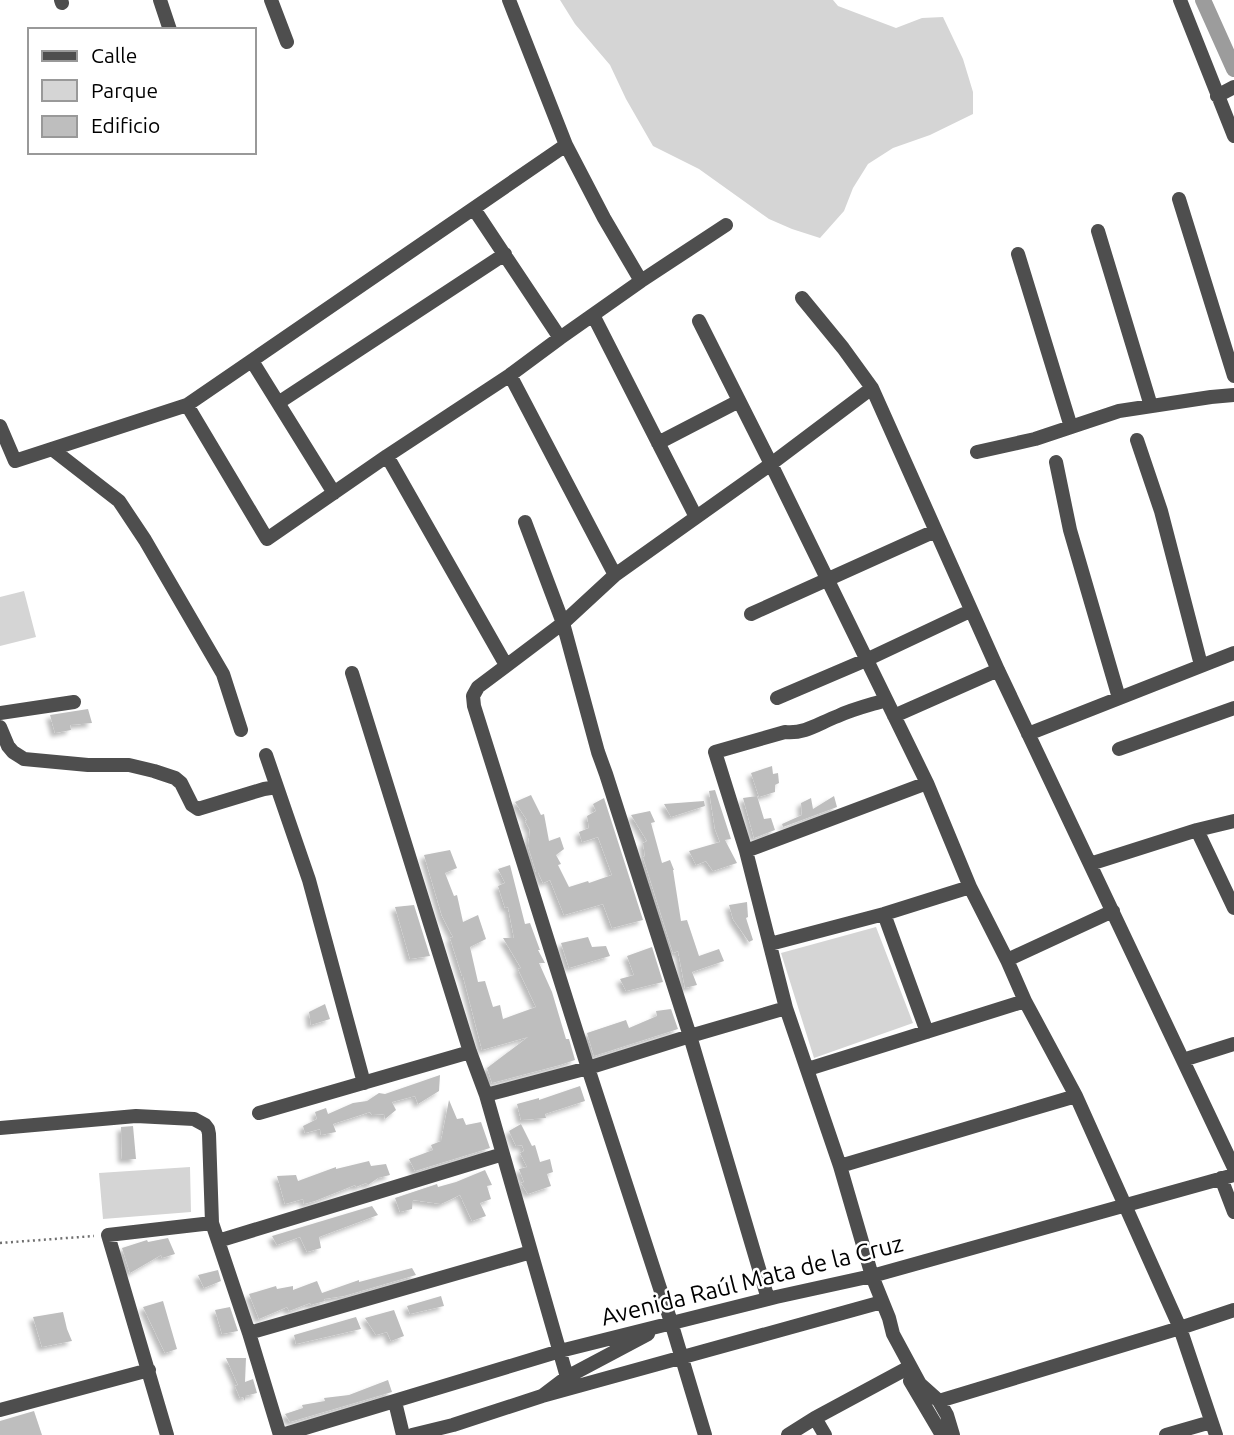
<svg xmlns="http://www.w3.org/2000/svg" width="1234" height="1435" font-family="Ubuntu,sans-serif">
	<defs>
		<filter id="shadow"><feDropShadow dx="-4" dy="4" stdDeviation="2" flood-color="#0004"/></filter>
	</defs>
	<rect width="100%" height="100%" fill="#fff"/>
	<path fill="#d5d5d5" d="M560,0H833L838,6L896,28L922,18L943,17L963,59L973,92V114L930,135L893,148L868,164L853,188L844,211L820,238L792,229L769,219L699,169L653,146L626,99L610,65L575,24Z
		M24,591L36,637L0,646V597Z
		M876,927L913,1023L814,1058L781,953Z
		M190,1167L191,1212L103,1219L99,1173Z"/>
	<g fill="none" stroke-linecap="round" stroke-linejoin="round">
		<path stroke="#9c9c9c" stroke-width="16" d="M1203,0L1234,69"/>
	</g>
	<path fill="#bebebe" filter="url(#shadow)" d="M88,709L92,723L70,725L71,730L55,733L50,715Z
		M772,766L773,774L778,773L779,783L775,785V792L759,797L751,773Z
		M715,790L731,839L725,840L737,863L713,871L706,861L696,865L689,851L720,842L715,829L709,791Z
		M531,795L541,815L544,814L549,841L560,837L564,849L556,855L561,864L558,865L569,887L588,881L589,883L612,875L598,837L582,842L579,832L589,828L587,816L596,811L593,804L604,798L643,920L612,928L603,904L564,915L550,880L543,883L538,872H536L528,846L530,830L525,821L527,820L515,802Z
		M757,796L764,819L771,818L775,830L754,838L743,798Z
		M834,796L837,807L783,827L782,824L802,815L801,803L811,798L813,809Z
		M704,801L705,806L671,817L664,804Z
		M650,811L655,822L651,823L662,863L670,860L674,870H673L681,921L687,920L699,956L719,949L724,961L692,972L697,985L685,988L678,951L673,953L643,857L645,856L643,843L647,841L631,815Z
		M450,850L457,868L445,873L454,896L457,895L463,922L478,915L486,939L470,947L478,982L485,981L493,1007L500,1005L503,1019L536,1007L518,969L521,968L503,938H514L508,907L505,908L498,886L505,883L498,869L510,865L525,924L530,923L540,950H538L545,963H539L552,992L566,1039H569L575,1060L560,1065L492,1083L487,1068L528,1037L482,1050L463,976H462L450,938L453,937L442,916L424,855Z
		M747,902L748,917L746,918L753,940L749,942L733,919L729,905Z
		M414,905L430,956L410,959L395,907Z
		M588,937L592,947L606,946L610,956L569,968L561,943Z
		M652,947L663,982L626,991L620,979L634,975L627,956Z
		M325,1004L330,1019L311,1025L309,1012Z
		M671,1009L678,1029L594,1056L587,1033L626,1020L629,1028L657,1016L656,1011Z
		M440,1075L439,1091L418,1104L415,1096L392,1102L396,1110L385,1119L384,1114L372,1115L370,1112L333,1124L336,1132L321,1135L320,1129L305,1133L303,1126L317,1119L315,1112L326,1108L328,1114L353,1103L367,1101L379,1093L385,1094Z
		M580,1086L585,1101L545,1114L546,1118L521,1120L517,1104L539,1098V1100Z
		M449,1100L457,1119L463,1118L466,1125L481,1122L490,1148L415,1171L409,1159L433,1150L431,1145L441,1141Z
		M521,1124L532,1146L535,1145L540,1162L550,1159L553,1172L547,1174L551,1186L528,1194L521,1183L524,1182L519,1169L527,1167L520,1153L524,1151L522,1145L516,1146L509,1131Z
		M133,1126L136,1159H122L121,1127Z
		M369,1161L371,1166L386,1164L390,1175L378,1178L368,1185L366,1183L356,1187L355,1185L315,1201L304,1204L303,1199L285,1204L277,1176L296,1175L298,1181L336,1167V1169Z
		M485,1170L492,1185L487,1186L491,1199L480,1203L486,1216L472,1221L460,1195L441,1204L413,1200L412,1209L400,1212L395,1198L437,1184L438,1187L456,1182Z
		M372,1206L378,1215L319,1237L321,1248L307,1252L300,1237L277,1245L272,1236Z
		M168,1238L175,1254L162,1258L161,1255L130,1273L122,1248L147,1240L148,1242Z
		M412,1268L416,1275L344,1296L324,1299L325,1301L314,1304L311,1305L310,1303L289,1311L287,1307L259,1319L249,1294L276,1286L277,1289L293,1286V1290L317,1281L322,1293L359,1280V1282Z
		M218,1270L221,1281L204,1288L198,1275Z
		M441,1296L444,1306L410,1314L407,1306Z
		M163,1301L177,1349L165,1353L143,1307Z
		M230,1307L238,1331L222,1334L215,1310Z
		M394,1310L404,1336L391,1341L387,1332L376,1335L365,1318Z
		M63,1312L67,1329L72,1341L42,1347L33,1317Z
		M356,1317L361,1329L296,1344L294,1335Z
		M226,1358H246L245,1382L253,1379L257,1393L245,1396V1401L243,1397L240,1398L235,1386L238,1385Z
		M388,1380L392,1392L290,1422L285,1414L303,1408L302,1405L325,1401L324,1398L349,1395Z
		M34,1411L42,1435H0V1421Z"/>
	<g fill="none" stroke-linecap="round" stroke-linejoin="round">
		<path stroke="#707070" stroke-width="2.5" stroke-dasharray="2 3.5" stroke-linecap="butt" d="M0,1243L94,1236"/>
		<path stroke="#4e4e4e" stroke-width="14" d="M61,0L62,3
			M160,0L170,30
			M271,0L287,42
			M509,0L566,145L604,218L641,281
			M1180,0L1234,136
			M1217,96L1234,87
			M1179,199L1234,376
			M474,209L560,338
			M1098,231L1151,406
			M1018,254L1071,427
			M802,298L843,348L872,388L998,670L1234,1168
			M593,315L696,517
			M699,321L771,464L927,783L970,887L1007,960L1025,1001L1076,1096L1180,1328L1216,1435
			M252,361L334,493
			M510,375L615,575
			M278,403L505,254
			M187,405L267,539L387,456L510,375L560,338L641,281L726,225
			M0,426L15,461L187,405L566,145
			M1137,440L1161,511L1201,665
			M658,443L739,401
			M52,449L119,501L145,540L223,674L241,730
			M977,452L1035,439L1119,411L1211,397L1234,395
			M387,456L506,665
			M1056,462L1070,530L1119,698
			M525,522L563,623L598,752L606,774L690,1036L768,1299
			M751,614L935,531
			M352,673L470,1052L486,1095L567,1377
			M777,698L866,660L970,611
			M886,700C870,705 853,709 838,716C819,723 806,734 785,732L715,752L746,851L786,1008L840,1166L872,1276L889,1318L893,1334L920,1384L939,1401L947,1415L953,1435
			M0,713L74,702
			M894,716L998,670
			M0,727L8,746L13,752L24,759L88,765H129L154,771L175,778L181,783L192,805L198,809L264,789L277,787
			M1028,734L1234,653
			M1119,749L1234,708
			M266,755L309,880L364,1083
			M1197,830L1234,908
			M746,851L927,783
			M1090,864L1197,830L1234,821
			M884,914L927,1032
			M770,944L884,914L970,887
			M1007,960L1113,911
			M1183,1060L1234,1044
			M808,1069L1025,1001
			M486,1095L588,1068L690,1036L786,1008
			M259,1113L470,1052
			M0,1128L136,1116L194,1119L205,1125L208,1129L209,1134L212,1223L249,1333L280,1435
			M840,1166L1076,1096
			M1221,1178L1234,1212
			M218,1241L503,1154
			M249,1333L531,1252
			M910,1381L942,1435
			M542,1396L882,1302
			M939,1401L1180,1328L1234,1310
			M395,1402L403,1435
			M0,1410L149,1370
			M815,1418L825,1435
			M167,1435L108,1235L212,1223
			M282,1435L560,1351L776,1297L872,1276L1234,1175
			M412,1435L453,1425L542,1396L567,1377L648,1334
			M705,1435L671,1322L588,1068L474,706L473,696L478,687L563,623L615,575L771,464L872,388
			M788,1435L815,1418L904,1370
			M1166,1435L1211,1422"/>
	</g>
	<g text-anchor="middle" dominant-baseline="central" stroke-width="5" stroke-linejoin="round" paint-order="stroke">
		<g font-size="24" fill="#000" stroke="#fff">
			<text transform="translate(752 1280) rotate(-14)">Avenida Raúl Mata de la Cruz</text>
		</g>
	</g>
	<rect x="28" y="28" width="228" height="126" fill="#ffffff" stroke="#999999" stroke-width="2"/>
	<rect x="42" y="51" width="35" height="10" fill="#4e4e4e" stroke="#999999" stroke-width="2"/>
	<text x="91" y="63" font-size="21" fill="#000000">Calle</text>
	<rect x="42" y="80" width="35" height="21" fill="#d5d5d5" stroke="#999999" stroke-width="2"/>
	<text x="91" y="98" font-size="21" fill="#000000">Parque</text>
	<rect x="42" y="116" width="35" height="21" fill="#bebebe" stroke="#999999" stroke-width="2"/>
	<text x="91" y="133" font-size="21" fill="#000000">Edificio</text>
</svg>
